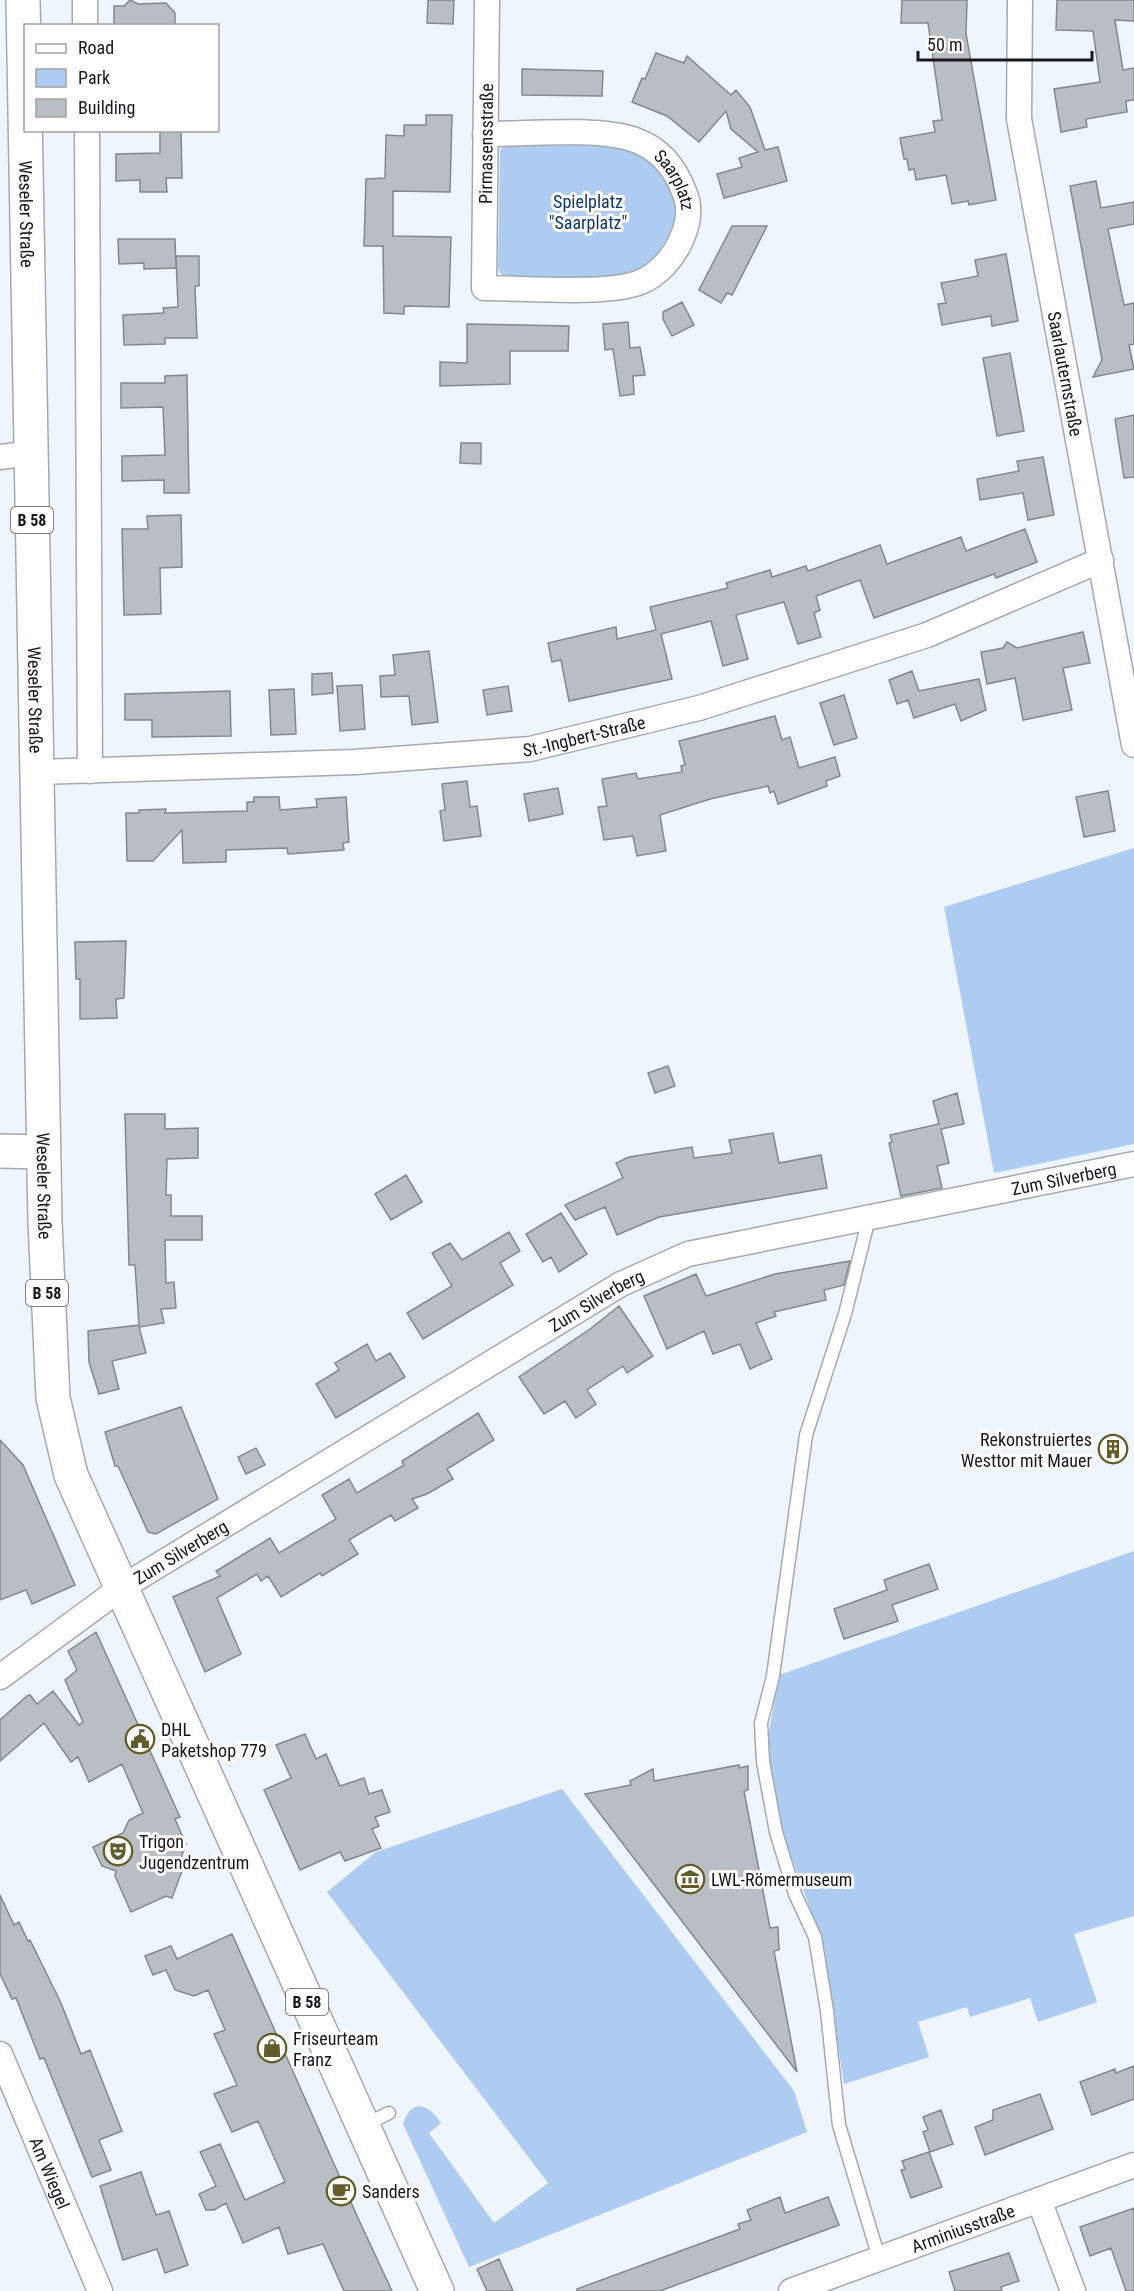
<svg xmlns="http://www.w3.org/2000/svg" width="1134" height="2291" font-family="'Roboto Condensed',sans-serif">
	<rect width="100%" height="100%" fill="#eff5fc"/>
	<path fill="#aecbf2" d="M610,143C659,155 695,192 667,242C661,254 655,263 643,269C606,288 548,278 507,278L500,273L498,267L500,150L506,144Z
		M1134,848V1144L994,1173L944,907Z
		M1134,1551V1916L1074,1934L1097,2002L1038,2022L1030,1998L970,2017L967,2007L918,2022L929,2057L844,2084L822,1942L783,1834L770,1762L767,1743L779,1675Z
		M562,1789L794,2091L807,2132L469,2267L403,2124C411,2097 429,2104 441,2123L429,2133L494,2223L548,2183L327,1892L376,1852Z"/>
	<path fill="#b9bec5" stroke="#83888f" stroke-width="1.5" d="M130,0L138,4L166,3L175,13V26H114V6H124Z
		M428,0H454L453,24L427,23Z
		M902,0H967L966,34L996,200L969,205L968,201L952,204L946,175L916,180L914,169L909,170L907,159H904L900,138L935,132L933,121L942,120L928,23H901Z
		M1057,0H1134V21L1115,20L1123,70L1134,68V100L1126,101L1127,112L1086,119L1087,127L1061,132L1054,89L1100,82L1093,31L1056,30Z
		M656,53L684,63L687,56L731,95L736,90L750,107L765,150L778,147L787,181L724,198L717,174L742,167L739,158L758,152L731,129L726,111L699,142L667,116L632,102L642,78L645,79Z
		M522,69L603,71L602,96L522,95Z
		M426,115H452L450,192L393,191V236L451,237L449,307L404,306V314L384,313L383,246H364L366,179L385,178L386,135L404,136V125H426Z
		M160,130H181L182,178H166L167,192H140V180L116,181V154L160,153Z
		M1096,181L1101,208L1134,202V224L1108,229L1124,305L1134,303V344L1129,345L1134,369L1093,377L1102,360L1070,186Z
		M732,226H767L732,295L727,293L721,303L699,290Z
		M118,239H175L176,268L144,269V263L119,264Z
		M1006,254L1018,321L992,326L991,316L942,325L938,304L946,303L941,283L978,276L975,260Z
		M176,256H199V286H195L197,338H165V344L124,345L123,315L164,313L163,308L178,307Z
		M682,302L694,325L672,336L663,319V312Z
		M628,322L630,348L640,347L645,375L633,376L634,394L620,396L613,349L605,350L603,324Z
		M467,324L569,326L568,351H510V384L440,386V362L467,363Z
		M1010,353L1024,431L997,436L983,358Z
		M187,375L189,493H164V480L122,481V456L165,455L163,407L121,408V383H165V376Z
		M1134,415V477L1124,478L1115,419Z
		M461,443H481V464L460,463Z
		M1043,457L1054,515L1028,520L1023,493L980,500L977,479L1019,471L1017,461Z
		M181,515L182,567L160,568L161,614L124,615L122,529H148L147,516Z
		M1025,529L1037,562L996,578L994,574L874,618L860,580L816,596L820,610L814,613L821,637L798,644L784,602L736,615L748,659L723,666L711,621L661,634L672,679L569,701L561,660L552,662L548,643L616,627L617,639L656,630L650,607L728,588L726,583L770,570L772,577L806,566L808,571L880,545L887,564L961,537L966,551Z
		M1083,632L1090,663L1063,668L1072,710L1023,720L1015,678L987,684L981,652L1003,648L1007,642L1017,648Z
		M429,651L438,722L412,725L409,696L381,697L380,676L395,675L393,655Z
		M912,671L919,691L979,679L986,710L961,721L955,704L914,718L908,700L897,704L889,680Z
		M332,673L333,693L312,695V674Z
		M362,685L365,729L340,731L337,686Z
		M508,686L512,711L487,715L483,690Z
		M294,689L296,734L271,735L269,690Z
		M230,691L231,736L152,737V720H125V694Z
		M844,695L857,738L834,745L820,703Z
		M775,716L782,740L790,737L799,768L835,757L840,776L826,781L827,786L778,804L774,791L770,793L768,786L710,799L660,815L666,851L637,856L633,836L604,840L598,807L607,806L602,779L636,773L638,779L682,772L681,766L685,765L679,741Z
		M467,781L470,807L477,806L481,836L444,841L440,811L445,810L442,784Z
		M558,788L563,814L529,821L524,794Z
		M1108,791L1115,831L1084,837L1076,797Z
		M254,797H279L280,810L317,807L316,799L346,797L349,842L343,843L344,850L288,854L287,848L226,850V862L183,863L182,830L153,861H127L126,813H139V810L166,809L165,813L247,811V802H254Z
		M126,941L124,998L116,999L117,1018L80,1019V979H76L75,942Z
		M668,1066L675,1086L655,1093L648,1073Z
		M957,1093L964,1124L941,1129L949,1163L937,1166L942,1188L901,1196L889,1143L892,1142L890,1135L939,1124L933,1101Z
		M125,1114H165V1129L198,1128V1158L167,1159L166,1195H171V1216H202V1240H165L166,1283L174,1282L176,1308L161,1309L164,1323L139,1327L146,1353L112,1361L119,1389L99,1394L89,1362L88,1331L139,1325L135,1265H129Z
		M773,1133L779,1163L821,1155L827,1188L659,1217L617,1235L605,1207L575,1220L565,1205L623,1178L616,1163L629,1157L692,1147L694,1158L732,1153L729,1140Z
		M406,1175L422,1202L391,1220L375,1194Z
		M561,1213L587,1254L559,1272L551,1257L543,1262L526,1234Z
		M509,1232L520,1251L500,1263L513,1285L423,1339L407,1313L452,1286L432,1253L450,1243L462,1260Z
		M850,1261L844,1285L824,1290L826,1300L774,1312L776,1316L756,1323L772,1359L750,1369L740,1344L713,1354L704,1331L667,1349L644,1296L696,1274L706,1296L775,1274Z
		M619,1306L653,1356L627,1373L623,1366L587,1390L596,1404L576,1418L565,1401L544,1414L519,1377L590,1329Z
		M367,1344L376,1361L390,1353L405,1377L336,1418L316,1384L339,1370L335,1363Z
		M181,1407L218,1499L156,1534L148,1532L118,1466H115L105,1432Z
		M478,1413L494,1440L447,1469L453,1479L427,1494L412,1499L418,1508L395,1521L391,1515L349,1540L358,1554L322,1576L320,1573L281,1597L268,1576L261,1581L257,1574L217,1598L241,1654L205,1672L173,1597L220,1576L216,1571L270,1538L279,1553L336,1519L322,1495L349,1479L357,1493L404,1465L402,1461Z
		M0,1440L23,1465L75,1585L32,1604L26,1590L0,1600Z
		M256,1448L265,1465L246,1474L238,1457Z
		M929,1564L938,1589L892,1605L898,1621L844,1639L834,1609L887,1590L884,1580Z
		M96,1632L180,1817L175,1819L186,1844L181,1858L186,1860L172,1898L166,1896L131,1912L115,1876L116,1871L102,1866L93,1847L123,1833L129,1820L143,1813L122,1764L89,1782L78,1757L71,1762L44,1723L0,1761V1720L27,1696L30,1695L37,1704L53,1691L79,1725L83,1722L65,1680L77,1670L68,1651Z
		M305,1734L316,1759L326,1754L340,1786L364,1778L369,1794L382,1790L390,1812L375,1817L379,1826L372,1829L381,1848L345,1861L340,1852L300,1870L264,1790L291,1778L276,1745Z
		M739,1765V1768L748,1766V1790L744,1791L770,1928L778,1927L779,1950L774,1951L797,2072L585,1794L631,1785L630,1781L653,1769L654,1781Z
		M0,1895L14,1925L19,1922L28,1941L30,1940L61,2003L81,2054L90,2050L122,2131L99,2140L111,2170L92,2177L44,2058L40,2059L16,1998L12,1999L0,1974Z
		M232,1934L358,2218L392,2291H344L323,2244L288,2254L279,2227L243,2243L226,2203L214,2210H206L199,2194L216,2186L200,2152L220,2144L245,2200L285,2182L258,2121L232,2132L214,2094L237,2085L214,2034L225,2030L208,1990L194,1996L175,1990L166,1970L153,1975L145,1956L171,1946L177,1959Z
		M1134,2066V2099L1092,2115L1080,2082L1115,2069L1116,2073Z
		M1040,2094L1053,2129L985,2155L975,2127L993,2120V2110Z
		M941,2110L953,2144L930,2152L923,2132L928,2130L923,2117Z
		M929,2152L942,2187L911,2198L901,2170L905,2169L902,2161Z
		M141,2172L156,2215L169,2211L188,2265L165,2273L157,2249L123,2260L100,2186Z
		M780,2197L785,2213L828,2197L839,2225L660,2291H577V2289L740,2229L738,2224L751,2220L747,2210Z
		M1134,2208V2291H1126L1111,2248L1090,2256L1080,2227Z
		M1009,2253L1019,2281L1001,2287L1002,2291H955L949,2272Z
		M499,2259L513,2291H487L477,2269Z"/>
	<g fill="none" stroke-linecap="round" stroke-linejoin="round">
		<g stroke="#a4a9b0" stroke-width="15">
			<path id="service" d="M869,1218L845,1314L806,1435L773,1676L761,1723L763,1762L776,1832L795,1894L815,1937L827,2011L839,2125L879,2258
				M364,2125L389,2113"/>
		</g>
		<g stroke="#a4a9b0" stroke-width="27">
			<g id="minor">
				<path d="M85,0V26"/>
				<path id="s1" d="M1020,0L1019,119L1134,745"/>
				<path d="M87,130L90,771"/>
				<path id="s2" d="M485,134C526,134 599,127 635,140C661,149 676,169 685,194C691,209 688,224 682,238C674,257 658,276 638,283C603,295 524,288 484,288L487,0"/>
				<path d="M0,457L31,453"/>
				<path id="s3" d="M38,772L355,762L530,749L699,708L927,635L1101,560"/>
				<path id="s4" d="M0,1677L121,1588L621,1284L688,1254L1134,1164"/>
				<path id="s5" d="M0,2054L100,2291"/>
				<path d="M1039,2200L1073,2291"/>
				<path id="s6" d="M791,2291L1134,2165"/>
			</g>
		</g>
		<g stroke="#a4a9b0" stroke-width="36">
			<path id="secondary" d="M0,1151L43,1152"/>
		</g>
		<g stroke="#a4a9b0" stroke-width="36">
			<g id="primary">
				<path id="s7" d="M23,0L45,1222L53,1398L71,1475L437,2291"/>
			</g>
		</g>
		<use href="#service" stroke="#fff" stroke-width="12"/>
		<use href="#minor" stroke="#fff" stroke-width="24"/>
		<use href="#secondary" stroke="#fff" stroke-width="33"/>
		<use href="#primary" stroke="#fff" stroke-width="33"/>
	</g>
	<defs>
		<g id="building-ring" transform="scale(1.5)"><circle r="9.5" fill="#fff" stroke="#615c29" stroke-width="1.5"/><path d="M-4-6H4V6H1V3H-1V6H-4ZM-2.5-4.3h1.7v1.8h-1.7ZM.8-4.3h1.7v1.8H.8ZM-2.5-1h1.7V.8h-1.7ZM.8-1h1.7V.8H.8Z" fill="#615c29"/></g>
		<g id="civic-ring" transform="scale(1.5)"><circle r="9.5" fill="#fff" stroke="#615c29" stroke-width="1.5"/><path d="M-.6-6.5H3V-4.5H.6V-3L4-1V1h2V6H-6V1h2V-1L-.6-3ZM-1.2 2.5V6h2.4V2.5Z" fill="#615c29"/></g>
		<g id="theatre-ring" transform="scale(1.5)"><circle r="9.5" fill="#fff" stroke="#615c29" stroke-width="1.5"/><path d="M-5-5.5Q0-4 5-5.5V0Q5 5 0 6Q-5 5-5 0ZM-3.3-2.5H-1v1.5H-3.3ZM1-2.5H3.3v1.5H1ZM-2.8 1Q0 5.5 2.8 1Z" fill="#615c29"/></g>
		<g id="museum-ring" transform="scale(1.5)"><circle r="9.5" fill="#fff" stroke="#615c29" stroke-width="1.5"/><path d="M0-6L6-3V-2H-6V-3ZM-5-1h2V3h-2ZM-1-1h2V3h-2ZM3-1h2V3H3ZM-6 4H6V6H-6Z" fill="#615c29"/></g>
		<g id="shop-ring" transform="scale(1.5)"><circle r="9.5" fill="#fff" stroke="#615c29" stroke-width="1.5"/><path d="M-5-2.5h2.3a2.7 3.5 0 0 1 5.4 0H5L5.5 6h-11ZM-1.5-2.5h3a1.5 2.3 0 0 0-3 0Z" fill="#615c29"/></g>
		<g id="cafe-ring" transform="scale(1.5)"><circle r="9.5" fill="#fff" stroke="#615c29" stroke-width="1.5"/><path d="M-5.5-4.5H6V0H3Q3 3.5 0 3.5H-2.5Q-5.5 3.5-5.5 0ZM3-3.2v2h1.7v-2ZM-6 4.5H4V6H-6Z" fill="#615c29"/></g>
	</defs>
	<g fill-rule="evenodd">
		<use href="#building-ring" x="1113" y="1449"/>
		<use href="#civic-ring" x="140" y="1739"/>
		<use href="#theatre-ring" x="118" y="1851"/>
		<use href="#museum-ring" x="690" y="1879"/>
		<use href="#shop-ring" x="272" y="2048"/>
		<use href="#cafe-ring" x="341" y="2191"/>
	</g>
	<g text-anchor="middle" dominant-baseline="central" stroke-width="6" stroke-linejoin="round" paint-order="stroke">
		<g fill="#fff" stroke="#5c5d5f" stroke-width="1.5">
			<rect x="11" y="507" width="42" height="26" rx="4.5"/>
			<rect x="26" y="1280" width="42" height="26" rx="4.5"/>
			<rect x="286" y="1989" width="42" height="26" rx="4.5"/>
		</g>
		<g font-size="16" font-weight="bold" fill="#16181b">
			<text x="32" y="520">B 58</text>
			<text x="47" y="1293">B 58</text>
			<text x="307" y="2002">B 58</text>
		</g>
		<g font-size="18" fill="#16181b" stroke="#fff">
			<text stroke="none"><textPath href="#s2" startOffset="636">Pirmasensstraße</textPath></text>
			<text stroke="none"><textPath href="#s2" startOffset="210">Saarplatz</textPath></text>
			<text stroke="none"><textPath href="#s7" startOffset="214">Weseler Straße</textPath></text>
			<text stroke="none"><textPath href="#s1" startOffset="378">Saarlauternstraße</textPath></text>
			<text stroke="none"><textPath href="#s7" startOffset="700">Weseler Straße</textPath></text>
			<text stroke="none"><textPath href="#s3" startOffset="548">St.-Ingbert-Straße</textPath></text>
			<text stroke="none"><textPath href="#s4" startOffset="1192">Zum Silverberg</textPath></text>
			<text stroke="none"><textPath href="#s7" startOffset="1186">Weseler Straße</textPath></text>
			<text stroke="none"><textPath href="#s4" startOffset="706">Zum Silverberg</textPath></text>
			<text stroke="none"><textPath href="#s4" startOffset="220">Zum Silverberg</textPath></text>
			<text stroke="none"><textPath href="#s5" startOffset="129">Am Wiegel</textPath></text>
			<text stroke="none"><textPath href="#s6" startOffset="183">Arminiusstraße</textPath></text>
		</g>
		<g font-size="18" fill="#0c376a" stroke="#fff">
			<text x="588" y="201">Spielplatz<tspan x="588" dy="21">"Saarplatz"</tspan></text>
		</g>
		<g font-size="18" fill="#16181b" stroke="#fff" text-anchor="start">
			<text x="1092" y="1439" text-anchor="end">Rekonstruiertes<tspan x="1092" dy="21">Westtor mit Mauer</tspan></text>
			<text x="161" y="1729">DHL<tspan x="161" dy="21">Paketshop 779</tspan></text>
			<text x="139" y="1841">Trigon<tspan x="139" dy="21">Jugendzentrum</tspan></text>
			<text x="711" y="1879">LWL-Römermuseum</text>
			<text x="293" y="2038">Friseurteam<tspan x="293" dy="21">Franz</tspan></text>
			<text x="362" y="2191">Sanders</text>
		</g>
	</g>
	<rect x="24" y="24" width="195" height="108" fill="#ffffff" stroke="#a2a3a4" stroke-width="1.5"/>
	<rect x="36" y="44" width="30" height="9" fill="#ffffff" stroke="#a2a3a4" stroke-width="1.5"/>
	<text x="78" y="54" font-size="18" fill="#16181b">Road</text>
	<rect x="36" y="69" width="30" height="18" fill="#aecbf2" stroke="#a2a3a4" stroke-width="1.5"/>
	<text x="78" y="84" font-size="18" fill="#16181b">Park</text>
	<rect x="36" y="99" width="30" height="18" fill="#b9bec5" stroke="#a2a3a4" stroke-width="1.5"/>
	<text x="78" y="114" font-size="18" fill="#16181b">Building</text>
	<path d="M918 51v9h174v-9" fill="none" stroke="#16181b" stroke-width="3"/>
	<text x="927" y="51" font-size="18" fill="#16181b" stroke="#ffffff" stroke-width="4.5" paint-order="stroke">50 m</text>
</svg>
